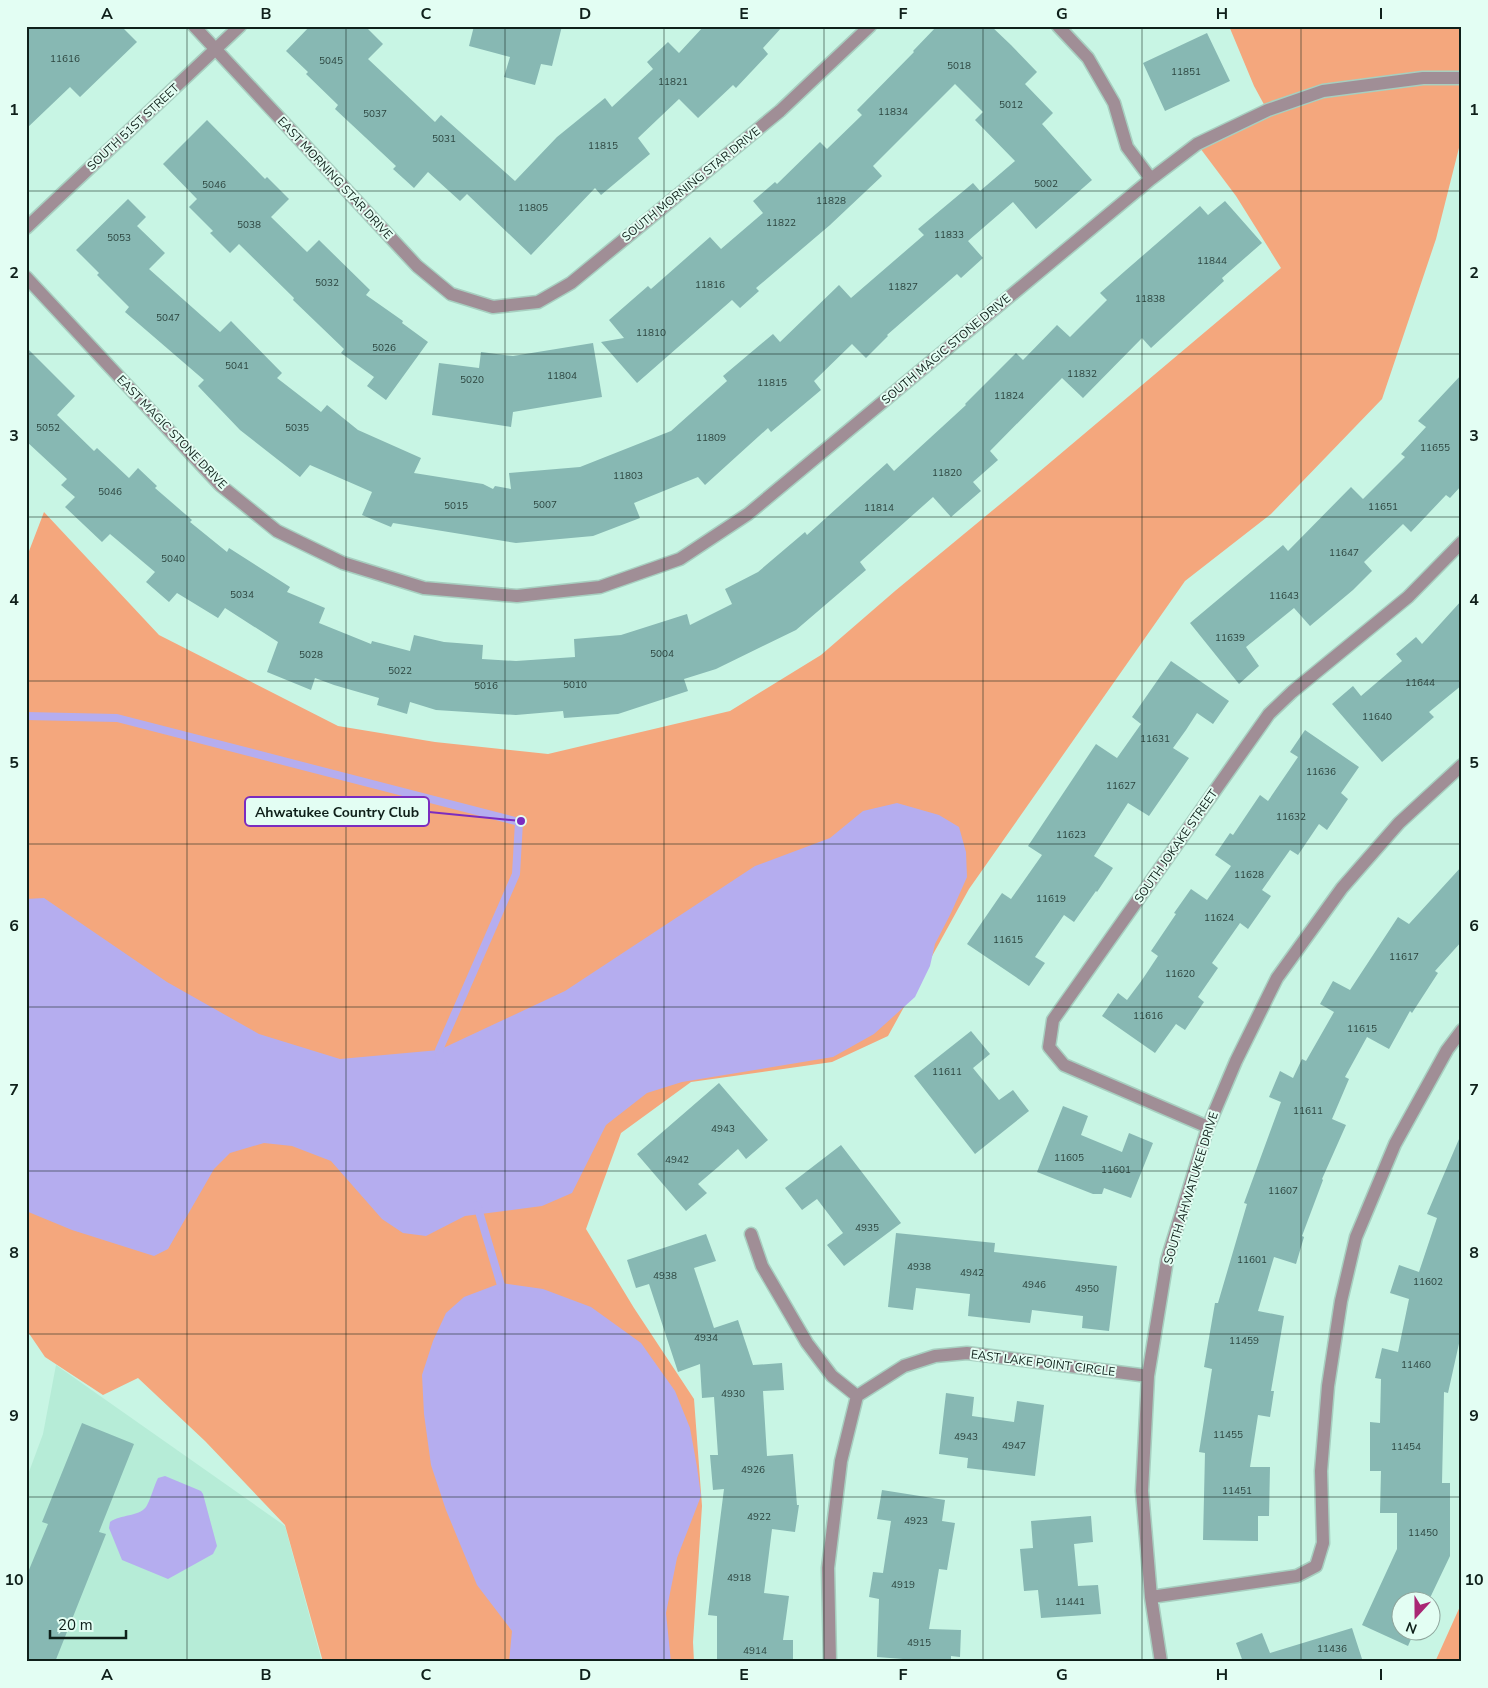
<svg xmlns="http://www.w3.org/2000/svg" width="1488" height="1688" font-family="'Nunito Sans',sans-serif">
	<rect width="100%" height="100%" fill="#c8f5e4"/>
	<path fill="#b6ecd7" d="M56,1365L285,1526L322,1662H26V1480L43,1434Z"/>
	<path fill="#f4a77d" d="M1229,26H1462V136L1436,239L1382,399L1271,514L1185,581L969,889L888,1036L832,1062L691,1082L621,1133L586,1229L634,1308L694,1399L702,1506L693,1642L694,1662H323L285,1525L205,1441L138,1378L103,1395L45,1357L26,1329V559L44,512L159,635L338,726L435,742L548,754L730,711L821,655L895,591L1033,477L1281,268L1236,196L1197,144L1267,110L1254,86Z
		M1462,1602V1662H1435Z"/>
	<path fill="#b5adef" d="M897,803L939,815L959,827L966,852L967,877L951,913L935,944L930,966L915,997L874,1034L833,1057L682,1082L647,1093L606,1125L572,1193L542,1206L465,1216L426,1236L403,1233L382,1219L331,1161L292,1146L264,1143L230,1153L214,1169L168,1249L154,1256L72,1230L26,1211V899L44,898L167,982L259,1034L340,1059L439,1050L565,991L755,866L830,838L863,811Z
		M501,1283L543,1289L591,1307L641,1343L675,1391L690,1428L697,1467L701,1496L677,1558L666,1613L671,1662H509L512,1631L477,1585L446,1510L431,1465L424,1414L422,1375L433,1341L446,1313L464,1297Z
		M165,1476L201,1491L203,1494L217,1546L213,1554L168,1579L122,1560L109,1528L110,1522C121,1514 138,1517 146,1507C150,1501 154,1486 158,1478Z"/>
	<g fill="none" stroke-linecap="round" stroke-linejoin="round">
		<path stroke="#b5adef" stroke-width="8" d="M26,716L117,718L519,822L516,874L439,1050L440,1060
			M477,1205L503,1292"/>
	</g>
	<path fill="#87b8b3" d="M26,26H121L137,42L80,97L70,87L26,129Z
		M310,26H365L383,44L368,59L435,122L441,115L515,181L557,137L605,98L612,107L653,69L647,62L668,42L679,53L704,26H783L763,48L768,54L736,88L733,85L698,118L679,99L638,138L650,154L601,195L595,188L531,255L467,194L460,201L428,172L414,188L393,169L396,166L335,109L338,105L306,74L308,72L286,51Z
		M474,26H562L552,66L541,64L535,85L504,77L510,57L469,46Z
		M937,26H991L1011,45L1037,72L1025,84L1053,113L1042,124L1092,180L1036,229L1013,202L968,241L983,258L961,278L957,274L887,335L888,336L866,358L852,344L814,381L821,390L771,432L768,428L705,485L698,477L634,503L640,518L593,536L516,543L393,523L391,527L362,515L372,492L310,465L300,477L240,430L198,386L204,380L125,312L129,307L97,275L99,273L76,250L128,199L146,217L137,226L165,253L149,269L220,332L231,321L282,373L277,378L321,412L327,405L358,430L421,458L414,473L483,484L493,489L495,486L511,489L509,473L580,467L671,431L727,381L723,376L773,334L780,342L839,285L851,298L924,235L918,229L973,183L980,191L1015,161L975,120L983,112L955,84L873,166L882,176L830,225L756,288L759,291L740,308L732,300L637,383L601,342L624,338L609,320L648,286L651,289L710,237L721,249L763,213L753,201L775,182L777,184L820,142L827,149L862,115L857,110L914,52L913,51Z
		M1207,33L1230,81L1165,111L1143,63Z
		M207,120L265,179L267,177L289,199L271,217L307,252L319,240L370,290L366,295L403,321L402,323L428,342L386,400L367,386L374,377L341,353L344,349L293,300L294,298L239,244L230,253L210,233L213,231L189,207L197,199L163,164Z
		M1225,201L1262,243L1222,278L1224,281L1151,348L1142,338L1083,398L1062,378L990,451L998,460L973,482L981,491L951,517L933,497L860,562L866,570L796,630L716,669L684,679L688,691L618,714L564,718L563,711L516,715L436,710L410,702L407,714L377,705L379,698L334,685L315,678L311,690L267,672L278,642L225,608L218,618L177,593L169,602L146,582L155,572L110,534L102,542L65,507L75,497L61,485L67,479L26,441V347L75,396L57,415L94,451L97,448L129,478L138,468L157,486L155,488L192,520L190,522L227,552L229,548L290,587L287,592L325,608L319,623L371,644L372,641L410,651L414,635L444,642L483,645L482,659L516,661L575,657L574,639L621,635L687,614L690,625L732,604L725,589L758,572L805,532L807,535L887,463L894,471L966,405L965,404L1016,353L1023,360L1057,325L1070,337L1107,300L1100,293L1125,271L1200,206L1208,215Z
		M593,343L602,397L513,412L511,427L432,415L439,363L479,368L481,352L513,356Z
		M1462,374V485L1450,498L1446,495L1411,532L1403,524L1364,562L1372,571L1353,590L1310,626L1294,608L1246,647L1259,666L1239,684L1190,623L1283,545L1288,551L1351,487L1363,499L1405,457L1401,454L1426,427L1418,421Z
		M1462,600V685L1429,712L1434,717L1382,762L1332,704L1353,686L1361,696L1402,661L1396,654L1416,637L1422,644Z
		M1171,661L1229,701L1213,724L1197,713L1186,730L1173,748L1189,758L1149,816L1128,803L1094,856L1113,868L1097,892L1096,891L1074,922L1064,915L1035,957L1045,963L1029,986L967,944L1002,893L1011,899L1042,855L1028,846L1096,744L1117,758L1141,724L1132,717Z
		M1305,730L1359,767L1341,793L1348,799L1327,830L1319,824L1298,855L1290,850L1262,890L1271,896L1248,929L1240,923L1212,963L1218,968L1198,997L1204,1002L1185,1030L1176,1024L1155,1053L1102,1016L1118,993L1127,1000L1142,980L1158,956L1151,951L1176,914L1174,913L1191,889L1207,900L1231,866L1215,855L1230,833L1233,835L1260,795L1268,801L1298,757L1290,752Z
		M1462,866V941L1435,971L1438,973L1412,1013L1410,1011L1389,1049L1367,1037L1345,1077L1349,1079L1332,1119L1346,1125L1322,1179L1323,1180L1302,1236L1304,1237L1296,1264L1274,1257L1258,1311L1284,1316L1271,1391H1274L1270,1417L1258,1415L1250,1467H1270L1269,1516H1258V1541L1203,1540L1205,1453L1199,1452L1212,1369L1204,1367L1215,1303H1218L1247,1204L1244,1203L1281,1102L1269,1097L1280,1071L1293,1078L1302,1059L1306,1061L1334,1012L1320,1004L1333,981L1350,990L1398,917L1409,924Z
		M971,1031L990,1054L973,1068L999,1100L1013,1090L1029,1111L975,1154L914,1076Z
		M719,1083L768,1140L746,1159L738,1149L718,1167L698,1184L707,1193L686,1211L637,1154Z
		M1063,1106L1088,1116L1081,1135L1122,1152L1129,1133L1153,1143L1131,1198L1104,1188L1102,1194H1093L1037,1172Z
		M1462,1132V1330L1448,1393L1444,1392L1442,1483H1450V1556L1429,1600H1400V1630H1415L1408,1646L1362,1625L1397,1549V1513H1380L1381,1471H1370V1422L1380,1423L1381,1379L1375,1378L1382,1348L1398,1352L1409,1299L1390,1293L1399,1265L1419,1272L1437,1218L1427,1214Z
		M841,1145L901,1223L844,1266L827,1245L843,1233L817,1199L802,1210L785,1188Z
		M896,1233L995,1243L994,1252L1117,1266L1109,1331L1082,1328L1083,1316L1057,1313L1032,1310L1030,1323L968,1316L970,1294L916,1288L913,1310L888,1307Z
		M706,1234L716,1261L694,1268L714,1328L738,1320L753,1365L782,1363L784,1390L763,1391L767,1456L793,1454L797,1505H799L795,1532L772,1529L764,1593L789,1596L783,1640H793V1662H717V1616L708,1615L724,1489L713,1490L710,1455H718L714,1397L702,1398L700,1364L678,1372L649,1284L636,1288L627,1260Z
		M946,1393L974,1397L972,1416L1014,1422L1017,1401L1044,1405L1035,1476L967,1468L968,1458L939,1454Z
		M82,1423L134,1444L99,1532L106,1534L55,1662H26V1577L48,1524L42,1522Z
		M882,1490L945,1500L942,1521L955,1523L947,1570L939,1569L929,1629L961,1630L960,1657L951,1656V1662H903V1659L877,1657L879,1599L869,1597L873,1572L883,1573L891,1521L877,1519Z
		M1091,1516L1093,1542L1074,1544L1078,1586L1098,1585L1101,1614L1041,1618L1038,1590L1024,1591L1020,1549L1033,1548L1031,1521Z
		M1352,1628L1363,1662H1243L1236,1643L1262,1633L1270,1653Z"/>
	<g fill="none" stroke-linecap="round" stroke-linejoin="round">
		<g stroke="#a7cfc0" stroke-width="15">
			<path id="minor" d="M194,26L417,266L451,294L493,307L538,302L571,283L780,111L870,26
				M1058,26L1088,58L1114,103L1127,147L1151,179
				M26,228L240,26
				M26,277L220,485L277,531L343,563L424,588L517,596L600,587L680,559L748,514L1151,179L1197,144L1268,110L1323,91L1423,78H1462
				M1208,1127L1064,1065L1049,1047L1053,1020L1269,714L1292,692L1408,597L1462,542
				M751,1234L762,1266L807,1343L832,1376L857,1396
				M1151,1597L1297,1576L1316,1566L1323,1543L1321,1471L1328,1386L1341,1301L1356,1237L1395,1144L1447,1050L1462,1030
				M830,1662L828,1568L841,1461L857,1396L904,1366L935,1356L967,1353L1148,1376
				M1161,1662L1151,1597L1142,1491L1148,1376L1167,1260L1208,1127L1236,1061L1277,978L1342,888L1399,823L1462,765"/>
		</g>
		<use href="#minor" stroke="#a08e96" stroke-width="12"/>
	</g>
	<path fill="none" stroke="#0f201a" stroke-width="1" stroke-opacity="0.55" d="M187,26V1662M346,26V1662M505,26V1662M664,26V1662M824,26V1662M983,26V1662M1142,26V1662M1301,26V1662M26,191H1462M26,354H1462M26,517H1462M26,681H1462M26,844H1462M26,1007H1462M26,1171H1462M26,1334H1462M26,1497H1462"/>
	<g text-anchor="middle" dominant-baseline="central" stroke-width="4" stroke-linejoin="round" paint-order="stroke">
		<g font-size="10" fill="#2d4640">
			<text x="65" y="59">11616</text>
			<text x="331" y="61">5045</text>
			<text x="959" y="66">5018</text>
			<text x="1186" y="72">11851</text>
			<text x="673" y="82">11821</text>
			<text x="1011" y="105">5012</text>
			<text x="893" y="112">11834</text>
			<text x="375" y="114">5037</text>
			<text x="444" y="139">5031</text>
			<text x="603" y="146">11815</text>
			<text x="1046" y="184">5002</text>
			<text x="214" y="185">5046</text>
			<text x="831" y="201">11828</text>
			<text x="533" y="208">11805</text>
			<text x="781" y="223">11822</text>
			<text x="249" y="225">5038</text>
			<text x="949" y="235">11833</text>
			<text x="119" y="238">5053</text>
			<text x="1212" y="261">11844</text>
			<text x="327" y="283">5032</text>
			<text x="710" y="285">11816</text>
			<text x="903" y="287">11827</text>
			<text x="1150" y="299">11838</text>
			<text x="168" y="318">5047</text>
			<text x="651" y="333">11810</text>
			<text x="384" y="348">5026</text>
			<text x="237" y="366">5041</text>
			<text x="1082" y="374">11832</text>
			<text x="562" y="376">11804</text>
			<text x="472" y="380">5020</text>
			<text x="772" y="383">11815</text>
			<text x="1009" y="396">11824</text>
			<text x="48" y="428">5052</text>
			<text x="297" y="428">5035</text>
			<text x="711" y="438">11809</text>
			<text x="1435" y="448">11655</text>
			<text x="947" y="473">11820</text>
			<text x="628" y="476">11803</text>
			<text x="110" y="492">5046</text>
			<text x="545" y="505">5007</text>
			<text x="456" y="506">5015</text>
			<text x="1383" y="507">11651</text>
			<text x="879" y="508">11814</text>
			<text x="1344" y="553">11647</text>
			<text x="173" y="559">5040</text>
			<text x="242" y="595">5034</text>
			<text x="1284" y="596">11643</text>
			<text x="1230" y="638">11639</text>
			<text x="662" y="654">5004</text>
			<text x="311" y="655">5028</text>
			<text x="400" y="671">5022</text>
			<text x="1420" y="683">11644</text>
			<text x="575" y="685">5010</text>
			<text x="486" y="686">5016</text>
			<text x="1377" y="717">11640</text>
			<text x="1155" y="739">11631</text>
			<text x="1321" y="772">11636</text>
			<text x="1121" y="786">11627</text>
			<text x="1291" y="817">11632</text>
			<text x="1071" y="835">11623</text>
			<text x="1249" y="875">11628</text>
			<text x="1051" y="899">11619</text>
			<text x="1219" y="918">11624</text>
			<text x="1008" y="940">11615</text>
			<text x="1404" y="957">11617</text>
			<text x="1180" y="974">11620</text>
			<text x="1148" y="1016">11616</text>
			<text x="1362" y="1029">11615</text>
			<text x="947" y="1072">11611</text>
			<text x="1308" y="1111">11611</text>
			<text x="723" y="1129">4943</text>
			<text x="1069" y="1158">11605</text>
			<text x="677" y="1160">4942</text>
			<text x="1116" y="1170">11601</text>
			<text x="1283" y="1191">11607</text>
			<text x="867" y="1228">4935</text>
			<text x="1252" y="1260">11601</text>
			<text x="919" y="1267">4938</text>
			<text x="972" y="1273">4942</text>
			<text x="665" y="1276">4938</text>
			<text x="1428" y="1282">11602</text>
			<text x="1034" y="1285">4946</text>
			<text x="1087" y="1289">4950</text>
			<text x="706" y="1338">4934</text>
			<text x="1244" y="1341">11459</text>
			<text x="1416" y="1365">11460</text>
			<text x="733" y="1394">4930</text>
			<text x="1228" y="1435">11455</text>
			<text x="966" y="1437">4943</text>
			<text x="1014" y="1446">4947</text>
			<text x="1406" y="1447">11454</text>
			<text x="753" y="1470">4926</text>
			<text x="1237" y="1491">11451</text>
			<text x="759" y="1517">4922</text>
			<text x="916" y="1521">4923</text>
			<text x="1423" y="1533">11450</text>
			<text x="739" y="1578">4918</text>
			<text x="903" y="1585">4919</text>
			<text x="1070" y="1602">11441</text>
			<text x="919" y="1643">4915</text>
			<text x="1332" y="1649">11436</text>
			<text x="755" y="1651">4914</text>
		</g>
		<g font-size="12" fill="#0f201a" stroke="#e3fef3">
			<text transform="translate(133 127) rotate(-43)">SOUTH 51ST STREET</text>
			<text transform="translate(335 178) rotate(47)">EAST MORNING STAR DRIVE</text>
			<text transform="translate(691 184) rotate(-39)">SOUTH MORNING STAR DRIVE</text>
			<text transform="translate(946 349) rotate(-40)">SOUTH MAGIC STONE DRIVE</text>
			<text transform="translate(172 432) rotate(46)">EAST MAGIC STONE DRIVE</text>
			<text transform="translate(1176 846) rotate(-55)">SOUTH JOKAKE STREET</text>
			<text transform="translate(1191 1188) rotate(-73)">SOUTH AHWATUKEE DRIVE</text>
			<text transform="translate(1043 1363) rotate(7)">EAST LAKE POINT CIRCLE</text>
		</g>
	</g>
	<path fill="none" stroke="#7b2cbf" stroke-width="2" d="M521 821L429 812"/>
	<circle fill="#7b2cbf" stroke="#e3fef3" stroke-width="2" cx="521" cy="821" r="5"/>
	<rect fill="#e3fef3" stroke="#7b2cbf" stroke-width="2" x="245" y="797" width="184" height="29" rx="5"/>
	<g font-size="14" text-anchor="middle" font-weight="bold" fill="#0f201a">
		<text x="337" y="817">Ahwatukee Country Club</text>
	</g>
	<rect width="1488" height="1688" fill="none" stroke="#e3fef3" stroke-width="55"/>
	<g transform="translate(1416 1616) rotate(201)"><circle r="24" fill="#e3fef3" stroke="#8ea59c"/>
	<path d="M0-4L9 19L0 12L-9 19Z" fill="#a92774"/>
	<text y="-8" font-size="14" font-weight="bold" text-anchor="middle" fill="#0f201a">N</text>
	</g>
	<path d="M50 1630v8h76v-8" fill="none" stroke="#0f201a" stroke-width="2.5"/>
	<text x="58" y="1630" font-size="15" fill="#0f201a" stroke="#e3fef3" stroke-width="4" paint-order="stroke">20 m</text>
	<rect x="28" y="28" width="1432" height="1632" fill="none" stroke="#0f201a" stroke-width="2"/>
	<g font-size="16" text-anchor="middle" font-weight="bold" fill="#0f201a">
		<text x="107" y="19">A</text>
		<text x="266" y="19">B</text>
		<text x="426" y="19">C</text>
		<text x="585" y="19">D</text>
		<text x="744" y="19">E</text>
		<text x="903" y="19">F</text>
		<text x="1062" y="19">G</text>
		<text x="1222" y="19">H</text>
		<text x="1381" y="19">I</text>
		<text x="14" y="115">1</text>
		<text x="1474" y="115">1</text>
		<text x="14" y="278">2</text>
		<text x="1474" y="278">2</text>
		<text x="14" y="441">3</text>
		<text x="1474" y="441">3</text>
		<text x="14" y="605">4</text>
		<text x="1474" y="605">4</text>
		<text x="14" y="768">5</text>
		<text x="1474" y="768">5</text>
		<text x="14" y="931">6</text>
		<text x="1474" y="931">6</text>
		<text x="14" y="1095">7</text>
		<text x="1474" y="1095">7</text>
		<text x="14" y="1258">8</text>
		<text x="1474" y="1258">8</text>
		<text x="14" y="1421">9</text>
		<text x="1474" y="1421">9</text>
		<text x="14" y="1585">10</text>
		<text x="1474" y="1585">10</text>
		<text x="107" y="1680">A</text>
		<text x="266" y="1680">B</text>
		<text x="426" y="1680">C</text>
		<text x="585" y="1680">D</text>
		<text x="744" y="1680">E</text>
		<text x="903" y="1680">F</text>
		<text x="1062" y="1680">G</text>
		<text x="1222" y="1680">H</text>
		<text x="1381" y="1680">I</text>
	</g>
</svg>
